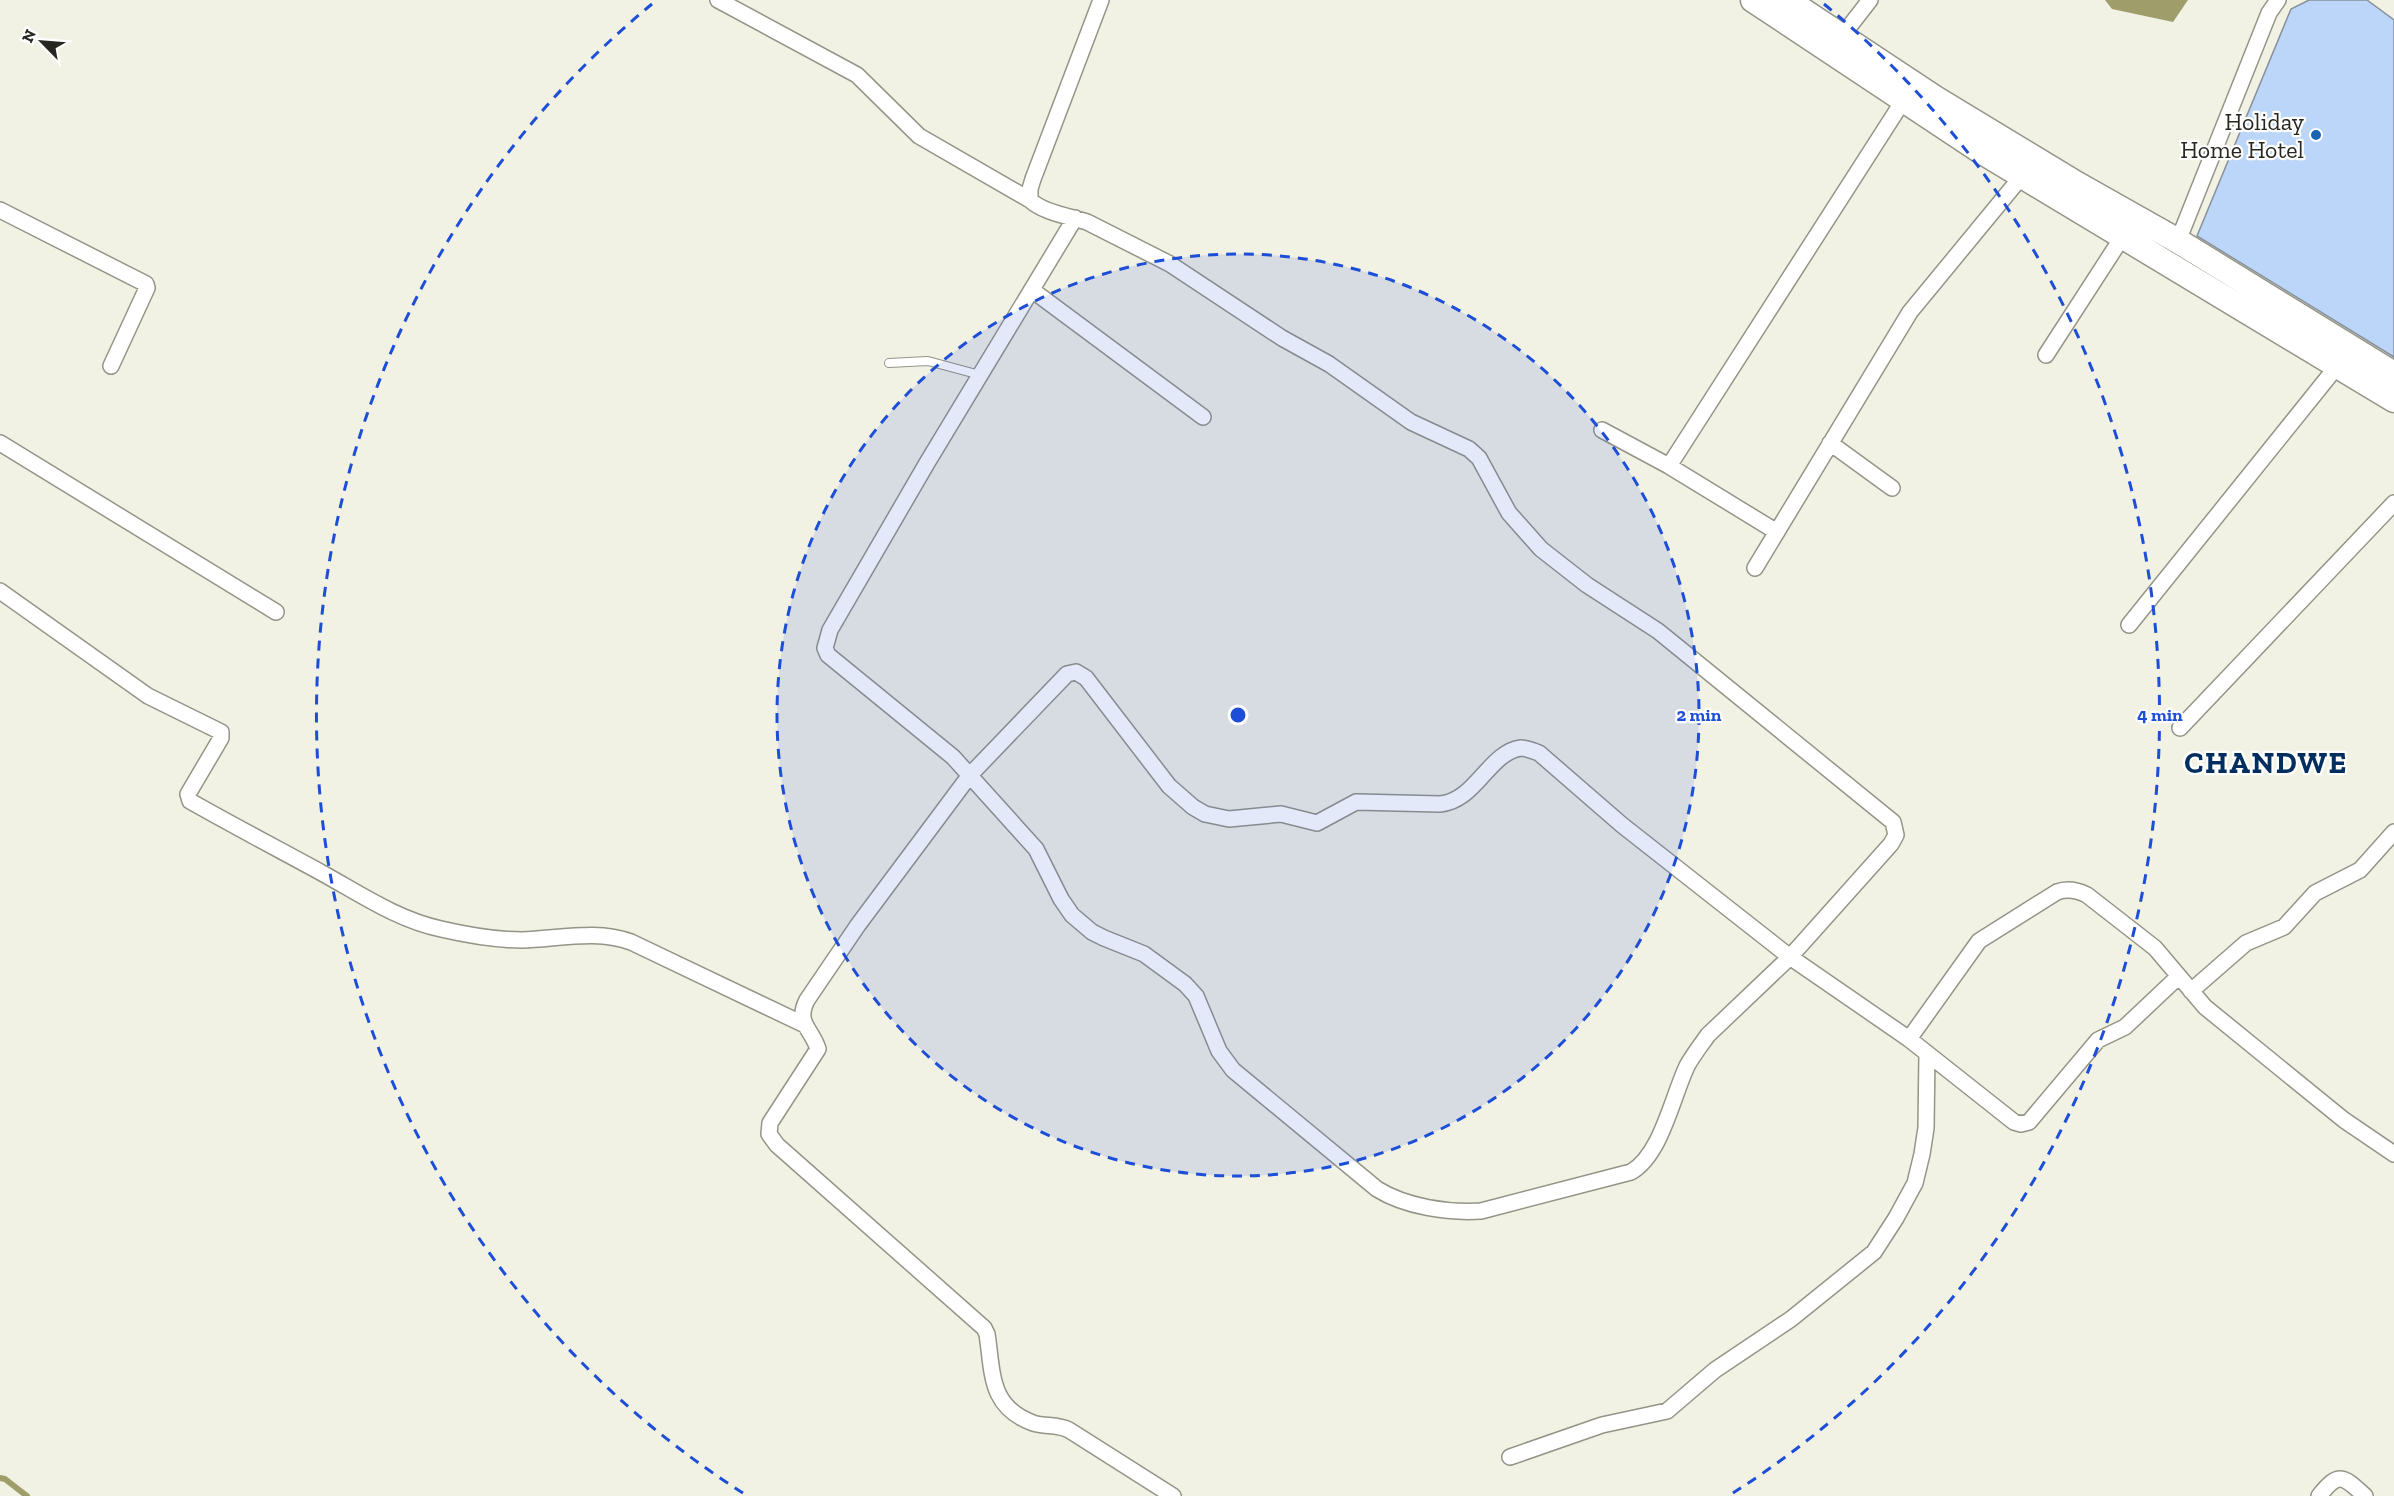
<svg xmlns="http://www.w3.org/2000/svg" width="2394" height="1496" font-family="'Zilla Slab',serif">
	<rect width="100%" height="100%" fill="#f1f1e4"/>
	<path fill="#9f9d6a" d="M2105,0H2188L2173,22L2112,9Z"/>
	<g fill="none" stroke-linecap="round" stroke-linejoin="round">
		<path stroke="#9f9d6a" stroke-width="6" d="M0,1478L5,1479L27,1496"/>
	</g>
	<path fill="#bbd6f8" stroke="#88919b" stroke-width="1.5" d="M2309,0H2367L2394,20V357L2197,236L2291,9Z"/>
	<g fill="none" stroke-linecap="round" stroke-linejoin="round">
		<g stroke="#949487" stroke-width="10">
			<path id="lane" d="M889,363L928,361L980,375"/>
		</g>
		<g stroke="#949487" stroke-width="18">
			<path id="street" d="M718,0L857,75L919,136L1030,200
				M1842,36L1870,0
				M0,210L146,284L147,288L111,366
				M1075,218L927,463L830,630L825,648L828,655L953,757L1036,849L1061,899L1072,915L1092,932L1104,938L1144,954L1185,984L1196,996L1219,1051L1233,1070L1377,1189C1406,1207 1448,1213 1481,1211L1631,1172C1661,1155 1672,1098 1687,1066C1693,1055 1701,1045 1708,1035L1790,957L1891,844L1896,835L1893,822L1658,631L1587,585L1541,549L1509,513L1479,458L1469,449L1411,422L1329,364L1282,338L1170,264L1087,222C1069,216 1044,213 1030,200V189L1033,179L1101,0
				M2178,241L2269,13L2278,0
				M1032,290L1203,417
				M2046,355L2123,236
				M1602,430L1669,466L1777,532
				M0,443L276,612
				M1830,443L1892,488
				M1669,466L1903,101
				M1755,568L1910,312L2022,176
				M0,591L148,696L221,732V738L188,794L190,801C234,826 278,849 322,873C360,894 398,920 441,929C467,935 495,940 522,940C558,939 597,929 631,942L805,1025
				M2129,625L2338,365
				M2180,728L2394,503
				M2191,991L2246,943L2284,927L2315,893L2360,870L2394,832
				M1909,1039L1979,941L2057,892C2068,888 2077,890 2087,895L2155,948L2205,1007L2344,1120L2394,1154
				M1510,1457L1602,1425L1667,1411L1715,1370L1791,1319L1874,1252L1896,1218L1915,1183L1922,1154L1926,1128L1927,1053
				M1173,1496L1069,1430C1057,1424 1045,1427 1033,1423C989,1407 993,1373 987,1334L984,1328L777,1145L769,1134L770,1123L818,1049C812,1029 795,1023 807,1000L858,925L970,775L1067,674L1076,672L1086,678L1169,786L1193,807L1205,814L1229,819L1281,814L1317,823L1356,802L1440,804C1476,801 1489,752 1521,748C1527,748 1533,751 1539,753L1622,825L1790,957L1909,1039L2014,1122L2021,1124L2029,1122L2098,1040L2125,1027L2178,977
				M2319,1496C2339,1471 2343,1476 2365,1496"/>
		</g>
		<g stroke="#949487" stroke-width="27">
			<path id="primary" d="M1753,0L1979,150L2394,400
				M1787,0L1935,98L2077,184L2178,241L2394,374"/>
		</g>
		<use href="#lane" stroke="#fff" stroke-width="8"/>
		<use href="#street" stroke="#fff" stroke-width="15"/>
		<use href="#primary" stroke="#fff" stroke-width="24"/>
	</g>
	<circle cx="1238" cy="715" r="461" fill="#1d4ed8" fill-opacity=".12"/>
	<g fill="none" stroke="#1d4ed8" stroke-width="3" stroke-dasharray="10 8">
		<circle cx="1238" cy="715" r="461"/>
		<path d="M743 1493A922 922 0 0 1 652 4M1824 4A922 922 0 0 1 1733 1493"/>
	</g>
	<circle fill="#1a64b3" stroke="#fff" stroke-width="2" cx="2316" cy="135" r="6"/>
	<g text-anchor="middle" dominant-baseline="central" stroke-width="4.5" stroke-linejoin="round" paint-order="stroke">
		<g font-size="24" fill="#272722" stroke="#fff" text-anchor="end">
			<text x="2304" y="121">Holiday<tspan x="2304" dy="28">Home Hotel</tspan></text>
		</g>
		<g font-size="30" font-weight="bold" letter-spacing="1.5" fill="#002e5f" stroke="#fff">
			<text x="2266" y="763">CHANDWE</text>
		</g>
	</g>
	<circle cx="1238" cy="715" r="9" fill="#1d4ed8" stroke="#fff" stroke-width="3"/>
	<g font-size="18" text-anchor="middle" font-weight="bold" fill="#1d4ed8" stroke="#fff" stroke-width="4.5" stroke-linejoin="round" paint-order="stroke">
		<text x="1699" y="721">2 min</text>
		<text x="2160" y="721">4 min</text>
	</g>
	<g transform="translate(42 42) rotate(295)" stroke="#ffffff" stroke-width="4.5" paint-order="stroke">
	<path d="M0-4.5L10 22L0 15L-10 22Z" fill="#272722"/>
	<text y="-9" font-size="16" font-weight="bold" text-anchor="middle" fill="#272722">N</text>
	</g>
</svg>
